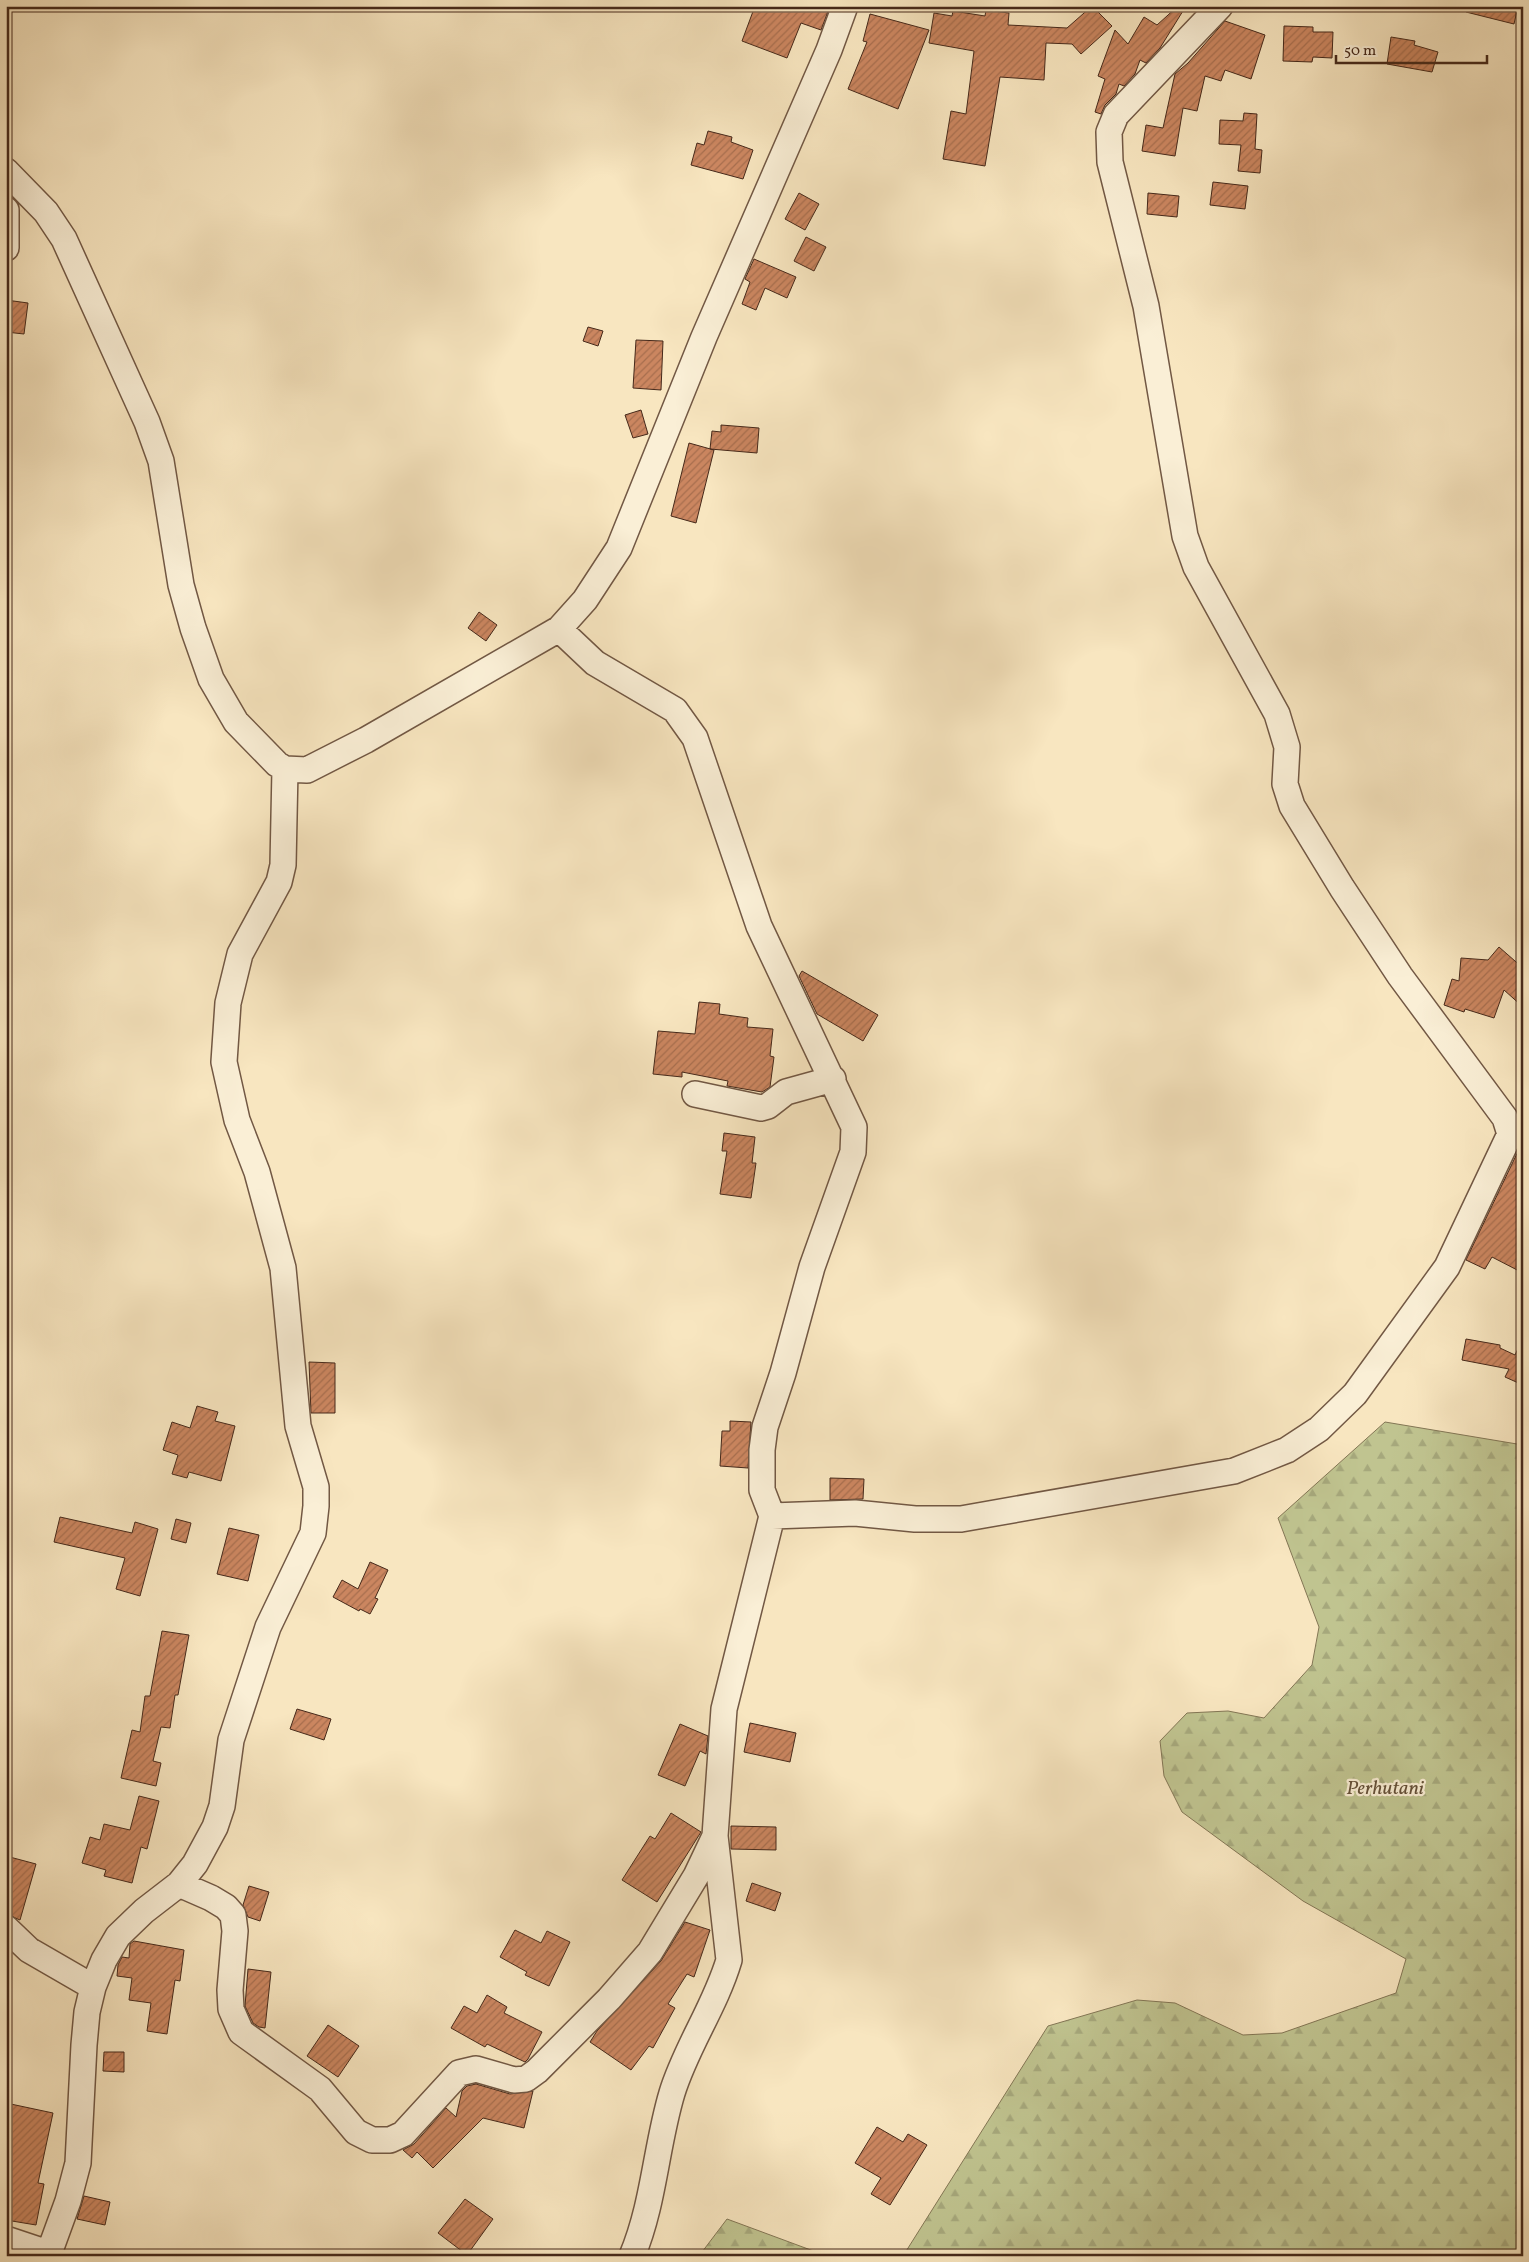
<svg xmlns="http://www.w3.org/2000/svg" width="1529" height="2262" font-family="Vollkorn,serif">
	<defs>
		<pattern id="forest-firs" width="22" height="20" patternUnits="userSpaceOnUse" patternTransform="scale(1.25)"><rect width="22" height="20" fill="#c0c490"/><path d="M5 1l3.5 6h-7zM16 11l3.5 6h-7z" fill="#a6a87c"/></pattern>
		<pattern id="building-hatch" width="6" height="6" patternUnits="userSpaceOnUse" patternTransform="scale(1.25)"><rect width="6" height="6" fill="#cb8660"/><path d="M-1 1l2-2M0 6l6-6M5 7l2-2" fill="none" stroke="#a76e4e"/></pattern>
	</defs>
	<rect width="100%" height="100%" fill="#f8e6c0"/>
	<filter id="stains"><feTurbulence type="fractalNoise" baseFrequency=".004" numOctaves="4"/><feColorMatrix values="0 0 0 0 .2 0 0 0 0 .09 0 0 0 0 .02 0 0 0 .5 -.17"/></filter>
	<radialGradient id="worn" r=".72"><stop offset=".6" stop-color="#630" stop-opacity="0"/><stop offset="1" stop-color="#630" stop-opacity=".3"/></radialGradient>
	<path fill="url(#forest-firs)" stroke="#837655" d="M1385,1422L1523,1445V2256H903L1048,2026L1137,2000L1175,2003L1243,2035L1282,2033L1396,1993L1406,1959L1303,1901L1182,1812L1164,1776L1160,1741L1187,1713L1228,1711L1264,1718L1312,1665L1319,1627L1278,1518Z
		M727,2219L827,2256H699Z"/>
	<path fill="url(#building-hatch)" stroke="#46291a" d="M755,6H830L821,30L801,23L787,58L742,41Z
		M1092,6L1112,26L1081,54L1072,44L1046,43L1044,80L1000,77L985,166L943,159L951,111L966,114L974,51L929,43L934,13L952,16L953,11L985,16L986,10L1009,13L1008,25L1067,28Z
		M1178,6H1186L1160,48L1146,63L1140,60L1135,74L1124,86L1119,84L1116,94L1105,105L1101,114L1095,112L1105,79L1098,76L1115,30L1128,44L1144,17L1157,25Z
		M1467,6H1518L1514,24L1466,12Z
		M870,14L929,30L898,109L848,89L867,42L863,41Z
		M1225,21L1265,35L1251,79L1225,70L1221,81L1205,76L1197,111L1183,108L1175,156L1142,151L1146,125L1163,128L1175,74L1188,63Z
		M1284,26L1313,27V32H1333L1332,58L1313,57L1312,62L1283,61Z
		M1391,37L1415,41L1414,45L1438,52L1432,72L1387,64Z
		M1244,113L1257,114L1255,149L1262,150L1260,173L1238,171L1241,145L1219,144L1220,120L1243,121Z
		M708,131L732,137L731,142L753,150L743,179L691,165L697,143L704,145Z
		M1213,182L1248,186L1245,209L1210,205Z
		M799,193L819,204L805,230L785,219Z
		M1148,193L1179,196L1177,217L1147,214Z
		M806,237L826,247L814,271L794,261Z
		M754,259L796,277L787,298L765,288L756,310L742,304L750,282L745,279Z
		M6,300L28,303L24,334L6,332Z
		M588,327L603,331L598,346L583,341Z
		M636,340L663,341L661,390L633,388Z
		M641,410L648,434L633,438L625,415Z
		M721,425L759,428L757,453L710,449L712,431L721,432Z
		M689,443L714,450L696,523L671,516Z
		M479,612L497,625L486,641L468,628Z
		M1499,947L1523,968V1007L1504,990L1494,1018L1465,1009L1464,1012L1444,1005L1452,979L1459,981L1461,958L1488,960Z
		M802,971L878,1015L863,1041L817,1014L799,976Z
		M699,1002L720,1004L719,1014L748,1018L747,1027L773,1029L770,1056L774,1057L770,1087L762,1092L727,1086L728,1081L682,1072V1077L653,1074L658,1031L695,1034Z
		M724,1133L755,1137L752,1163H756L751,1198L720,1194L727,1151H722Z
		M1523,1141V1273L1492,1257L1485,1269L1466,1260Z
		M1523,1338V1385L1505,1377L1509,1369L1462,1360L1466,1339L1500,1345V1348L1515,1355Z
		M309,1362L335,1363V1413H311Z
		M197,1406L218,1412L215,1421L235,1426L221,1481L189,1472L187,1478L172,1474L178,1455L163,1450L172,1422L190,1428Z
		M730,1421L751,1422L748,1468L720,1466L722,1431H730Z
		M830,1478L864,1479L863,1499L830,1500Z
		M60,1517L132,1533L135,1522L158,1529L140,1596L116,1589L125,1558L54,1542Z
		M176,1519L191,1523L186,1543L171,1539Z
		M229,1528L259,1535L248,1581L217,1574Z
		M370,1562L388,1570L375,1598L378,1599L370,1614L360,1609L359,1611L333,1597L342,1580L358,1589Z
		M162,1631L189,1635L178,1695H175L170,1728L161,1727L153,1761L161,1763L156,1786L121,1778L132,1730L140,1732L145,1696H150Z
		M297,1709L331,1719L324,1740L290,1729Z
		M750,1723L796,1733L790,1762L744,1752Z
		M680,1724L708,1736L706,1754L700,1751L685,1786L658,1775Z
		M139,1796L159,1801L147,1849L141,1847L132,1883L104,1876L106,1870L82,1863L90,1837L100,1840L104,1824L130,1830Z
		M671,1813L701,1832L657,1902L622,1880L650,1836L655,1839Z
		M731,1826L776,1827V1850L731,1849Z
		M6,1856L36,1864L20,1920L6,1914Z
		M752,1883L781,1893L775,1911L746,1901Z
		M249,1886L269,1892L260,1921L248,1917L243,1905Z
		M685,1922L710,1930L694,1977L687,1974L668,2004L675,2008L653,2048L649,2046L631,2070L590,2042L597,2031L661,1961Z
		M515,1930L541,1943L547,1931L570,1942L549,1986L525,1975L527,1972L500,1957Z
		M134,1941L184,1950L180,1981L175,1980L167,2034L147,2031L151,2003L129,2000L132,1978L117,1976L118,1965L122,1957L129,1958L130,1944Z
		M248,1969L271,1972L265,2028L259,2027L253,2023L245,2006Z
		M487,1995L507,2007L504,2013L542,2032L528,2059L525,2062L487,2044L485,2047L451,2028L464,2006L477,2013Z
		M328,2025L359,2046L338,2077L307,2056Z
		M104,2052H124V2072L103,2071Z
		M476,2084L510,2094L533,2091L524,2128L483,2118L433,2168L417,2152L412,2158L403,2150L414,2144L446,2108L456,2117L462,2091L467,2086Z
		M6,2103L53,2113L38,2183L44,2184L36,2225L6,2220Z
		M877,2127L903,2142L908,2134L927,2145L890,2205L871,2194L881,2178L855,2163Z
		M84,2196L110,2202L105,2225L77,2219Z
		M465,2199L493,2219L467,2255L438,2233Z"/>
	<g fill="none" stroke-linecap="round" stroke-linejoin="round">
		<g stroke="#725844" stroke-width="28">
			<path id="minor" d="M6,171L46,212L64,239L147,422L161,461L181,585L193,628L211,679L236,722L277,764L285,769L307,770L366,740L559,629L585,600L619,548L704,337L829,50L845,6
				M6,210V248
				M695,1094L761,1108L768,1106L786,1092L833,1079
				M772,1516L855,1513L915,1519H961L1234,1471L1287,1450L1319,1429L1355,1394L1447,1267L1510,1134L1505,1118L1400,976L1342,888L1292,806L1285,784L1287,747L1277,714L1196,567L1185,536L1146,306L1110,162L1109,132L1116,115L1220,6
				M179,1884L211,1898L226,1907L233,1915L235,1931L230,1990L231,2009L241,2032L320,2089L356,2132L372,2140H390L403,2134L459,2073L476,2069L514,2080L526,2079L537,2071L609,1999L650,1952L696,1876L715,1836L724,1709L772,1516L762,1490V1450L765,1427L783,1373L812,1267L853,1152L854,1127L759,926L695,738L675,710L595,663L559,629
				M6,1928L29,1950L93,1987
				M6,2239L48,2253
				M48,2256L68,2201L78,2163L84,2045L87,2012L93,1987L104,1960L118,1936L144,1911L179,1884L195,1864L215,1827L222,1806L231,1740L268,1627L313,1533L316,1506V1487L298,1426L283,1268L257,1172L237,1120L224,1062L228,1003L240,954L279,882L283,865L285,769
				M632,2256C654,2204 656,2146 672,2093C686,2047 715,2007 729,1960L715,1836"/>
		</g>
		<use href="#minor" stroke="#faefd6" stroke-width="25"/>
	</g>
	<g text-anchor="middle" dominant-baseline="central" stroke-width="4.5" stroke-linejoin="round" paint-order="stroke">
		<g font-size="20" font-style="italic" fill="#645038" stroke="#faefd6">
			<text x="1385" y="1789">Perhutani</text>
		</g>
	</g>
	<rect width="1529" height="2262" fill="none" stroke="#f8e6c0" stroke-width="25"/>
	<rect x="8" y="8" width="1514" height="2247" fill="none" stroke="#46291a" stroke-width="2.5"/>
	<rect x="12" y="12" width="1504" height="2237" fill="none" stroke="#46291a"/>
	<path d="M1336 55v8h151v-8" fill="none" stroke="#46291a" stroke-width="2.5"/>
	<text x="1344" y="55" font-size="15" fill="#46291a" stroke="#faefd6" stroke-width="4" paint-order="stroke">50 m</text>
	<rect width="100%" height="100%" filter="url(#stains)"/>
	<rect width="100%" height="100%" fill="url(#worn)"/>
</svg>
